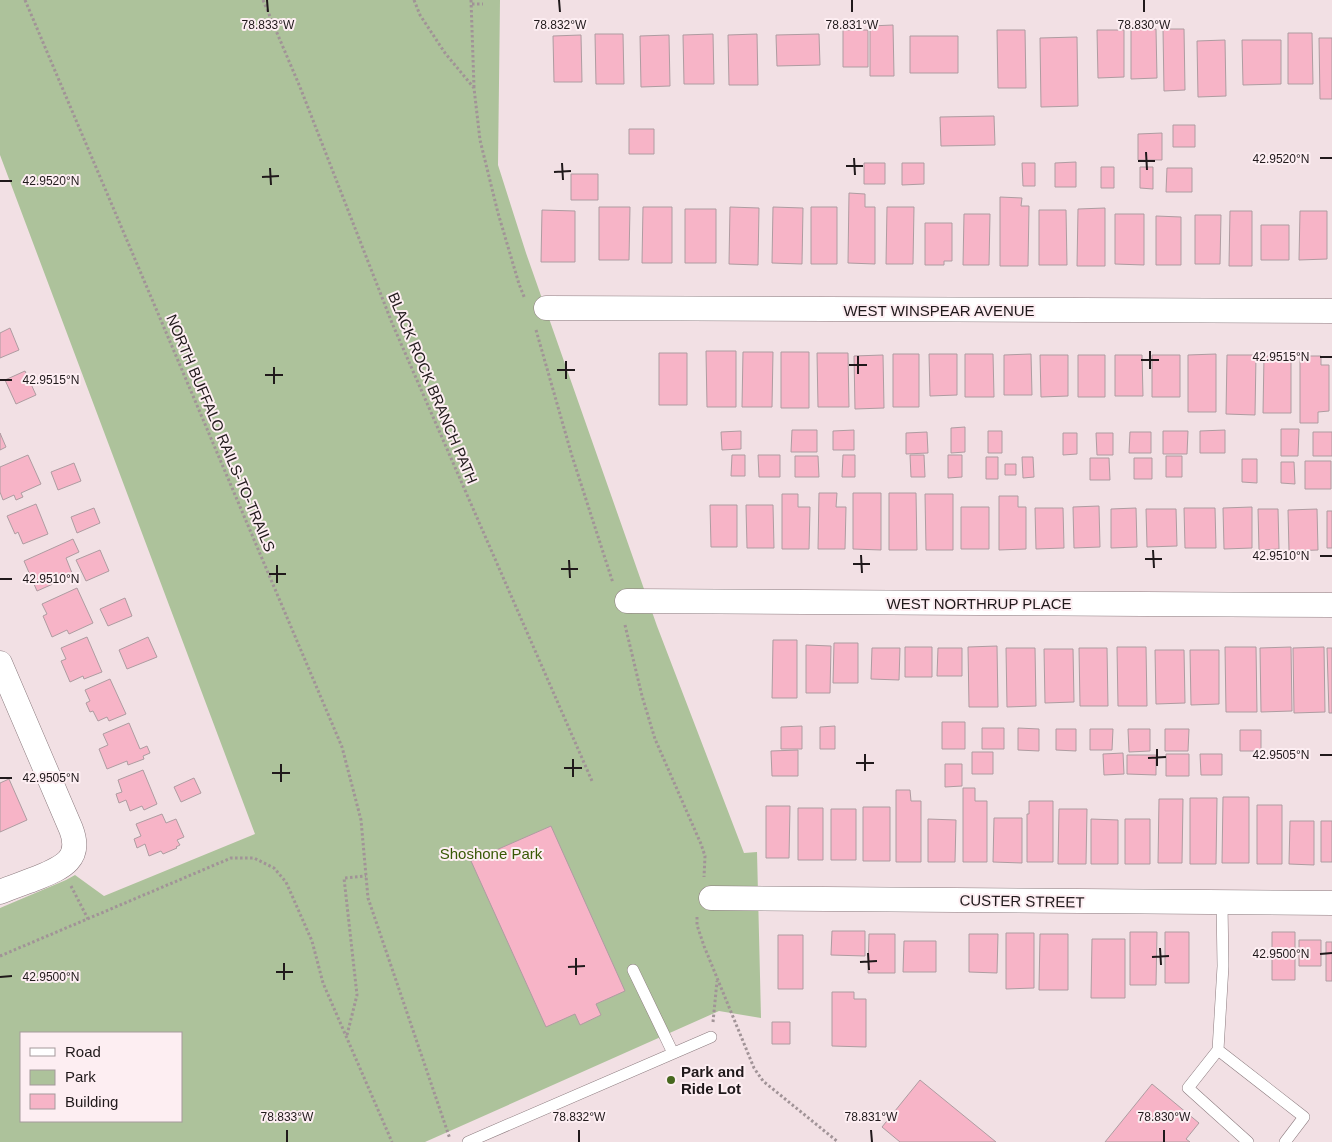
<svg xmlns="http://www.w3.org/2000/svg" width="1332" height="1142" font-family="Arial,sans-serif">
	<rect width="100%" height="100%" fill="#f2e0e4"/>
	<path fill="#adc29b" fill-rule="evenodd" d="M0,0H500L498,165L526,253L657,626L744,853L757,852L761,1018L719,1011L425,1142H0V908L66,880L75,875L104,896L255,834L0,155ZM21,1033H181V1121H21Z"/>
	<path fill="#f7b4c7" stroke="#ae9ca1" d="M893,25L894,76H870V26Z
		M1156,29L1157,78L1131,79V30Z
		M1163,29H1184L1185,90L1164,91Z
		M843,30H868V67H843Z
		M997,30H1025L1026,88H998Z
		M1097,30H1124V77L1098,78Z
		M1288,33H1312L1313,84H1288Z
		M595,34H623L624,84H596Z
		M713,34L714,84H684L683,35Z
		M757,34L758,85H729L728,35Z
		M819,34L820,65L777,66L776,35Z
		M581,35L582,82H554L553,36Z
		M669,35L670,86L641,87L640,36Z
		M910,36H958V73H910Z
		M1077,37L1078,106L1041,107L1040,38Z
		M1319,38H1332V99H1320Z
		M1225,40L1226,96L1198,97L1197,41Z
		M1242,40H1281V84L1243,85Z
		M994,116L995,145L941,146L940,117Z
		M1173,125H1195V147H1173Z
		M629,129H654V154H629Z
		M1162,133V160H1138V134Z
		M1076,162V187H1055V163Z
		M864,163H885V184H864Z
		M902,163H924V184L902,185Z
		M1022,163H1035V186H1023Z
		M1101,167H1114V188H1101Z
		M1140,167H1153V189L1140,188Z
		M1167,168H1192V192H1166Z
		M571,174H598V200H571Z
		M849,193L865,194V207H875V264L848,263Z
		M1000,197L1022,198L1021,206H1029L1028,266H1000Z
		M599,207H630L629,260H599Z
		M643,207H672V263H642Z
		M730,207L759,208L758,265L729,264Z
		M773,207L803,208L802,264L772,263Z
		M811,207H837V264H811Z
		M887,207H914L913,264H886Z
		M1105,208V266H1077L1078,209Z
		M685,209H716V263H685Z
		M542,210L575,211V262H541Z
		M1039,210H1066L1067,265H1039Z
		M1230,211H1252V266H1229Z
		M1300,211H1327V259L1299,260Z
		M964,214H990L989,265H963Z
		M1115,214H1144V265L1115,264Z
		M1195,215H1221L1220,264H1195Z
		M1156,216L1181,217V265H1156Z
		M925,223H952V261H944V265H925Z
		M1261,225H1289V260H1261Z
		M10,328L19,350L0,358V333Z
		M706,351H736V407H707Z
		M743,352H773L772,407H742Z
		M781,352H809V408H781Z
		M659,353H687V405H659Z
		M817,353H848L849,407H818Z
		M893,354H919V407H893Z
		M929,354H957V395L930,396Z
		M965,354H993L994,397H965Z
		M1031,354L1032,395H1004V355Z
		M1216,354V412H1188V355Z
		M883,355L884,408L855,409L854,356Z
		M1040,355H1068V396L1041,397Z
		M1078,355H1105V397H1078Z
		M1115,355H1142L1143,396H1115Z
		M1152,355H1180V397H1152Z
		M1227,355H1256L1255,415L1226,414Z
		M1264,356H1291V413H1263Z
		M1300,356H1321V365H1329V411L1318,412V423H1300Z
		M25,371L36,395L16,404L5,380Z
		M965,427V452L951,453V428Z
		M1281,429H1299L1298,456H1281Z
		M792,430H817V452H791Z
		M854,430V450H833V431Z
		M1225,430V453H1200V431Z
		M741,431V449L722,450L721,432Z
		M988,431H1002V453H988Z
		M1163,431H1188L1187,454H1163Z
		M927,432L928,453L906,454V433Z
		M1130,432H1151V453H1129Z
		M1313,432H1332V456H1313Z
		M0,433L6,447L0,450Z
		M1063,433H1077V454L1063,455Z
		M1096,433H1113V455H1097Z
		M28,455L41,484L21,493L23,497L16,500L14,495L3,500L0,492V467Z
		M732,455H745V476H731Z
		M758,455H780V477H759Z
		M843,455H855V477H842Z
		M910,455H924L925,477H911Z
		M948,455H962V477L948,478Z
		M795,456H818L819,477H795Z
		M1166,456H1182V477H1166Z
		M986,457H998V479H986Z
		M1022,457H1033L1034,477L1023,478Z
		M1090,458H1109L1110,480H1090Z
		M1134,458H1152V479H1134Z
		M1242,459H1257V483L1242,482Z
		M1305,461H1331V489H1305Z
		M1281,462H1294L1295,484L1281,483Z
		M74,463L81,481L58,490L51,472Z
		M1005,464H1016V475H1005Z
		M819,493H837L836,507H846L845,549H818Z
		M853,493H881V550L853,549Z
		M889,493H916L917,550H889Z
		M782,494H798V507H810L809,549H782Z
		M925,494H953V550H926Z
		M999,496H1018V507H1026V549L999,550Z
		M36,504L48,534L23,544L18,532L15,534L7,516Z
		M710,505H737V547H711Z
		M746,505H773L774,548H747Z
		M1099,506L1100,547L1074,548L1073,507Z
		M961,507H989V549H961Z
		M1252,507V548L1224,549L1223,508Z
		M94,508L100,523L77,533L71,517Z
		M1035,508H1063L1064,548L1036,549Z
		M1136,508L1137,547L1111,548V509Z
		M1184,508H1215L1216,548H1185Z
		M1146,509H1176L1177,546L1147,547Z
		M1258,509H1278L1279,549L1259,550Z
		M1317,509L1318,550L1289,551L1288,510Z
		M1327,511H1332V548H1327Z
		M73,539L79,552L66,558L72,573L61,577L62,580L37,591L24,561Z
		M100,550L109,571L86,581L76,560Z
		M77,588L93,623L69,634L67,630L52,637L43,616L47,614L42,604Z
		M125,598L132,616L108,626L100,609Z
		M87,637L102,672L84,679L83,676L70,682L61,661L66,659L61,648Z
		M148,637L157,657L127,669L119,650Z
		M773,640H797V698H772Z
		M834,643H858V683H833Z
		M806,645L831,646L830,693H806Z
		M997,646L998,707H969L968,647Z
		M905,647H932V677H905Z
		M1117,647H1146L1147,706H1118Z
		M1225,647H1256L1257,712H1226Z
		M1291,647L1292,711L1261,712L1260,648Z
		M1324,647L1325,712L1294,713L1293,648Z
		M872,648H900L899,680L871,679Z
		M938,648H962V676H937Z
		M1006,648H1035L1036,706L1007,707Z
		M1079,648H1107L1108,706H1080Z
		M1327,648H1332V713H1329Z
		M1044,649H1073L1074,702L1045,703Z
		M1155,650H1184L1185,703L1156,704Z
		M1190,650H1219V704L1191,705Z
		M110,679L126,714L109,721L107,717L98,721L93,711L90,712L86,703L90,701L85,690Z
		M942,722H965V749H942Z
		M129,723L140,749L147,746L150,753L143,756L144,759L128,765L127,761L107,769L99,749L108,745L103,734Z
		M802,726V749H781V727Z
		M835,726V749H820V727Z
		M982,728H1004V749H982Z
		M1018,728L1039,729V751L1018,750Z
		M1056,729H1076V751L1056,750Z
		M1090,729H1113L1112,750H1090Z
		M1128,729H1150V751L1129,752Z
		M1165,729H1189L1188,751H1165Z
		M1240,730H1261V751H1240Z
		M798,750V776H772L771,751Z
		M972,752H993V774H972Z
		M1123,753L1124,774L1104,775L1103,754Z
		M1166,754H1189V776H1166Z
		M1200,754H1222V775H1201Z
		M1127,755H1156V775L1127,774Z
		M945,764H962V786L945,787Z
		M143,770L157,804L144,810L142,806L130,811L126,800L119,803L116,794L122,792L118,780Z
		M194,778L201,793L181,802L174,787Z
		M9,779L27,820L0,832V783Z
		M963,788H975V801H987V862H963Z
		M896,790H910L911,801H921V862H896Z
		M1223,797H1249V863H1222Z
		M1190,798H1217L1216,864H1190Z
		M1159,799H1183L1182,863H1158Z
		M1029,801H1053V862H1027V814H1029Z
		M1257,805H1282V864H1257Z
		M766,806H790L789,858H766Z
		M863,807H890V861H863Z
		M798,808H823V860H798Z
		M831,809H856V860H831Z
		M1059,809H1087L1086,864H1058Z
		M162,814L166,823L176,819L184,837L177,840L180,845L176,847L177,848L163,854L161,851L149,856L145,844L137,848L134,839L141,836L136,824Z
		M994,818H1022V863L993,862Z
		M928,819L956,820L955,862H928Z
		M1091,819L1118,820V864H1091Z
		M1125,819H1150V864H1125Z
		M1290,821H1314V865L1289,864Z
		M1321,821H1332V862H1321Z
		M551,826L625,991L596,1004L601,1015L580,1025L575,1014L546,1027L471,861Z
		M832,931H865V956L831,955Z
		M1130,932H1157L1156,985H1130Z
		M1165,932H1189V983H1165Z
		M1272,932H1295V980H1272Z
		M1006,933H1034V988L1006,989Z
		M869,934H895V973H868Z
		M969,934H998L997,973L969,972Z
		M1040,934H1068V990H1039Z
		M778,935H803V989H778Z
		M1092,939H1125V998H1091Z
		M1299,940H1321V966H1299Z
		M904,941H936V972H903Z
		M1326,942H1332V981H1326Z
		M832,992H854V999H866V1047L832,1046Z
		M772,1022H790V1044H772Z
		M920,1080L996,1142H900L882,1127Z
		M1152,1084L1199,1123L1186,1139L1190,1142H1105Z"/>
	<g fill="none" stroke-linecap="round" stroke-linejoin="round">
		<g stroke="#8b7a7e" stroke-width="12">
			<path id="service" d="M1222,903L1223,966L1218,1050L1188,1088L1248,1142
				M633,970L673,1053
				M1218,1050L1304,1117L1285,1142
				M468,1142L711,1037"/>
		</g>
		<g stroke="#8b7a7e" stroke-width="25">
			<path id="minor" d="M546,308L1332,311
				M627,601L1332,605
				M0,663L71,829C83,860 61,868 37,878C24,883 12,887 0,892
				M711,898L1332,903"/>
		</g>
		<path stroke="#a19397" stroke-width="3" stroke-dasharray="2.5 2.5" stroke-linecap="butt" d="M25,0L342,747L361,820L368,898L450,1139
			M263,0L300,87L392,323L592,781
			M414,0L420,15L445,53L474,88L480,140L498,213L519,284L525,299
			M471,0L474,87
			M472,4H483
			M536,330L572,456L613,583
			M625,625L642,696L655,739L701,844L705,856L704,877
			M71,886L88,919
			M697,917V925L704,946L754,1068L763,1081L838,1142
			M0,956L231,858H254L274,868L286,882L312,941L323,983L392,1142
			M713,1022L717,981
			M347,1035L357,995L344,878L366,876"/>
		<use href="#service" stroke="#fff" stroke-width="11"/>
		<use href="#minor" stroke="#fff" stroke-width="24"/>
	</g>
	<path fill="none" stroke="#20191b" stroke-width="2" d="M267,0L268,12M559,0L560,12M852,0V12M1144,0V12M1146,152L1147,170M854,158L855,175M1320,158H1332M1138,161H1155M562,163L563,180M846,166H863M270,168L271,185M554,172L571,171M262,177L279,176M0,181H12M1150,351V369M858,356V374M1320,357H1332M1141,360H1159M566,361V379M849,365H867M274,367V384M557,370H575M265,375H283M0,380H12M1153,550L1154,568M861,555L862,573M1320,556H1332M1145,559H1162M569,560L570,578M853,564H870M277,565V583M561,569H578M269,574H286M0,579H12M1157,749V766M865,754V771M1320,755H1332M1148,758L1166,757M573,759V777M856,763H874M281,764V782M564,768H582M272,773H290M0,778H12M1160,948L1161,965M868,953L869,970M1320,954L1332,953M1152,957L1169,956M576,958V975M860,962L877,961M284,963V980M568,967L585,966M276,972H293M0,977L12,976M287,1130V1142M579,1130V1142M871,1130L872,1142M1164,1130V1142"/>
	<circle fill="#46671d" stroke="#fdeef2" stroke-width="2" cx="671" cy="1080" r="5"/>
	<g text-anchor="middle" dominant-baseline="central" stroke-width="4" stroke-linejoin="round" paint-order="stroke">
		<g font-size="15" fill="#20191b" stroke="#fdeef2">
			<text x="939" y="310">WEST WINSPEAR AVENUE</text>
			<text transform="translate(433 388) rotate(67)">BLACK ROCK BRANCH PATH</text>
			<text transform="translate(221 433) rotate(67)">NORTH BUFFALO RAILS-TO-TRAILS</text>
			<text x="979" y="603">WEST NORTHRUP PLACE</text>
			<text transform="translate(1022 901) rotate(1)">CUSTER STREET</text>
		</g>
		<g font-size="15" fill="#385805" stroke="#fdeef2">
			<text x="491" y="853">Shoshone Park</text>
		</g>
		<g font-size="15" font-weight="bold" fill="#20191b" stroke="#fdeef2" text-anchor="start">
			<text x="681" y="1071">Park and<tspan x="681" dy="17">Ride Lot</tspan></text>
		</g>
	</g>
	<g font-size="12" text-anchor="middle" fill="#20191b" stroke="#fdeef2" stroke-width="4" stroke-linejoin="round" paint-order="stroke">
		<text x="268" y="29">78.833°W</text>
		<text x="560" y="29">78.832°W</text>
		<text x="852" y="29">78.831°W</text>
		<text x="1144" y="29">78.830°W</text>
		<text x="1281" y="163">42.9520°N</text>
		<text x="51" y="185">42.9520°N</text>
		<text x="1281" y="361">42.9515°N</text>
		<text x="51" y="384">42.9515°N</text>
		<text x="1281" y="560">42.9510°N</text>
		<text x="51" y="583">42.9510°N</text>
		<text x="1281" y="759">42.9505°N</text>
		<text x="51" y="782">42.9505°N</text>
		<text x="1281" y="958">42.9500°N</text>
		<text x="51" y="981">42.9500°N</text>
		<text x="287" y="1121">78.833°W</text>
		<text x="579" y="1121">78.832°W</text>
		<text x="871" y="1121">78.831°W</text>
		<text x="1164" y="1121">78.830°W</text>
	</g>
	<rect x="20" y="1032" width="162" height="90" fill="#fdeef2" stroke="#a5999c"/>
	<rect x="30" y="1048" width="25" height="8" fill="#ffffff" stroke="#a5999c"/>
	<text x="65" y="1057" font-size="15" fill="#20191b">Road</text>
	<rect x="30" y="1070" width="25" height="15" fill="#adc29b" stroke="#a5999c"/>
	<text x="65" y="1082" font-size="15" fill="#20191b">Park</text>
	<rect x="30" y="1094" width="25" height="15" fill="#f7b4c7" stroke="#a5999c"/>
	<text x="65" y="1107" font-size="15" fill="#20191b">Building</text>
</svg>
